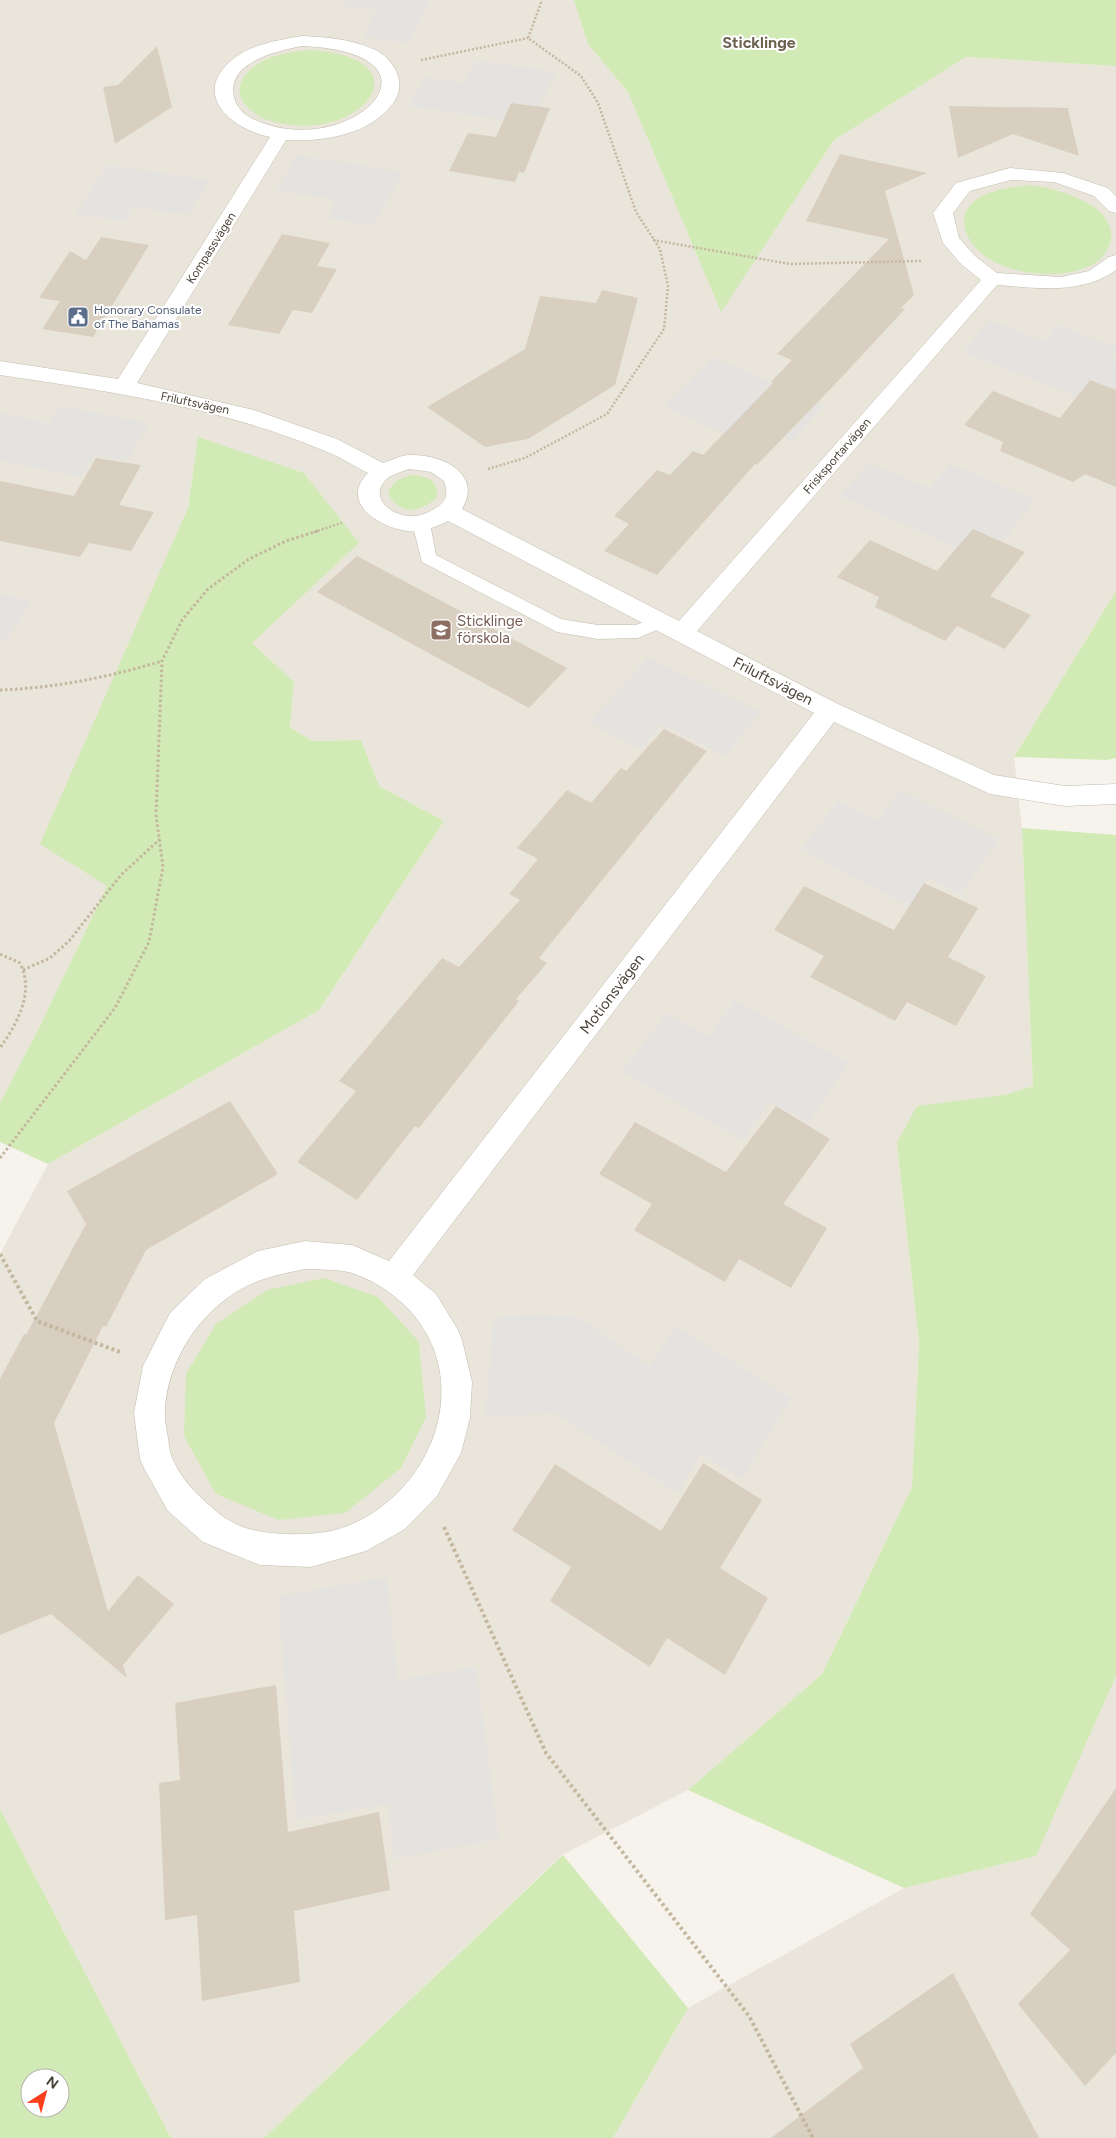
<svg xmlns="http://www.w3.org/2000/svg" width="1116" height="2138" font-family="Figtree,sans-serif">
	<rect width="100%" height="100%" fill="#f6f3ec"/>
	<path fill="#eae5da" d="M0,0H574L588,44L628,92L721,311L834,140L966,57L1116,66V591L1014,757L1022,828L1033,1086L1005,1095L897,1143L919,1343L912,1487L822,1674L688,1790L562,1855L264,2138H171L0,1809V1254L48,1164L319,1010L444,821L379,786L361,740L312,741L290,727L294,682L252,643L304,473L198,438L188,507L107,886L40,1026L0,1103Z
		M1116,1676V2138H613L688,2008L904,1888L1036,1856Z"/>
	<path fill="#d2eab5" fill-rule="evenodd" d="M574,0H1116V66L966,57L834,140L721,312L628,92L588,44Z
		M307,50C433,56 360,149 268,120C257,116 248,110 242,100C238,93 239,84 243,78C258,57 283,53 307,50Z
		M1030,185C1054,188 1116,203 1111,239C1109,248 1105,255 1098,261C1070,282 1008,276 982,254C959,234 955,205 989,193C1003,188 1016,187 1030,185Z
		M198,437L304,473L359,543L252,643L294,682L290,727L312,741L361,740L379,786L444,821L319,1010L48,1164L0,1142V1103L40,1026L107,886L40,844L188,508Z
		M414,475C428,477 439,480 437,497C421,514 398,515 388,493C394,480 400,478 414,475Z
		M1116,591V758L1107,760L1014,757Z
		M1022,828L1116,835V1676L1036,1856L904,1888L688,1790L822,1674L912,1487L919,1343L897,1143L917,1106L1005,1095L1033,1086Z
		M324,1278L378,1297L419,1342L426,1417L401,1468L345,1513L279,1520L216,1494L184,1436L186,1374L216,1324L267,1290Z
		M0,1809L171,2138H0ZM30,2078H60V2108H30Z
		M563,1855L688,2008L613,2138H264Z"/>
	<path fill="#e5e3e0" d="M346,0H430L408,43L362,37L376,10L343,6Z
		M476,60L556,72L539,107L511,103L503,120L409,106L425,77L464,83Z
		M297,155L403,172L374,226L327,218L336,200L276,190Z
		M107,165L209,180L189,215L133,207L124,221L75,214Z
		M989,320L1045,341L1057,325L1116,347V353L1111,360L1116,362V390L1090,380L1077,397L963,352Z
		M714,357L824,406L792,441L740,417L724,434L664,406Z
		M60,406L150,423L127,461L95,455L81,477L0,461V413L48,423Z
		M869,463L930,488L950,464L1035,499L1003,542L973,529L957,548L840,496Z
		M0,594L31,601L6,642L0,641Z
		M648,657L761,712L725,756L662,724L640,749L589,723Z
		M900,790L999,839L961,894L929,878L909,907L801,849L838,801L878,821Z
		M735,1000L849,1063L808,1123L770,1102L743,1141L622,1071L667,1013L709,1036Z
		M543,1315L578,1317L650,1366L676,1326L791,1398L742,1479L701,1454L677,1493L556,1414L485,1416L494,1317Z
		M387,1577L398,1680L476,1667L499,1839L394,1859L388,1804L296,1820L278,1596Z"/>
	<path fill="#d8cfc1" d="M157,46L172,107L115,144L103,87L118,85Z
		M511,103L550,108L524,173L519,172L515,182L449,171L468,133L496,137Z
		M949,106L1071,108L1068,109L1079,156L1013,134L958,158Z
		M840,154L927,173L885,191L914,295L901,308L905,309L839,380L757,465L755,464L657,575L604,551L629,524L614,516L657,470L670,475L693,451L703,455L773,383L771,382L792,360L777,354L889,239L806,221Z
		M282,234L330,243L317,266L337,269L312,313L293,310L279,334L228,325Z
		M101,237L149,245L93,337L42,329L60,301L39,298L70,251L86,260Z
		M602,290L638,298L615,385L528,439L485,447L427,407L525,349L540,296L596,303Z
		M1090,380L1116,390V487L1085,474L1073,482L1000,451L1003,442L964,425L993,391L1060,418Z
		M96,458L141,465L119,505L154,512L131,551L89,543L80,557L0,541V481L74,496Z
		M973,529L1025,552L990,596L1031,615L1005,649L957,626L945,641L875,607L879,597L837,577L870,540L937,571Z
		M357,556L567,668L529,708L317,592Z
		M664,729L707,751L539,958L547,963L516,999L519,1001L419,1128L415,1126L357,1200L297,1162L356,1091L339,1081L442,958L459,967L520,900L509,894L538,859L517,848L567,790L591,803L621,768L626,771Z
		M924,883L978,908L948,957L986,976L956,1026L907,1002L895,1021L810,977L824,956L774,930L804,886L894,930Z
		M230,1101L278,1174L146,1250L106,1327L103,1326L54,1423L108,1611L138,1575L174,1604L123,1665L127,1678L51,1614L0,1635V1379L24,1334L26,1335L86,1224L67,1191Z
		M776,1106L830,1139L783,1204L827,1228L791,1288L739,1259L725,1282L634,1230L652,1204L599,1174L635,1122L726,1172Z
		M703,1463L762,1500L720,1568L768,1598L725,1675L667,1638L650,1667L550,1601L571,1567L512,1530L555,1464L661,1531Z
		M276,1685L288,1832L379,1812L390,1890L294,1911L300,1982L202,2001L197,1915L165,1920L159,1783L180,1780L175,1703Z
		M1116,1788V2053L1085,2086L1018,2004L1070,1950L1030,1914Z
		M953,1973L1039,2138H771L863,2068L850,2044Z"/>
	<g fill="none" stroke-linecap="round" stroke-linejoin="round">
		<g stroke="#c2bbae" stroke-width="1">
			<path id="service" d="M421,517L427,519L430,523L436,555L561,619L598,625H636L660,615L666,616L669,621L666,626L638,638L598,639L557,632L422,562L412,523L415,519Z"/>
		</g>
		<g stroke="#c2bbae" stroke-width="1">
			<path id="minor" d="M302,36C326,37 351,39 373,49C385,54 394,64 398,76C401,86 399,94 394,102C371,135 323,142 286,140L137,383L254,410L337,439L383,463C392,460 401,455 410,455C439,454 484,472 462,509L679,621L981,280L961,264L943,243L933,213L956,183L1010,168L1063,173L1108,188L1116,196V213L1109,211L1094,196L1054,182L1011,180L970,191L953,213L959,238L975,256L997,273L1061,277L1089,271L1109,257L1116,255V270C1081,295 1038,288 997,285L697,631L838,704L994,775L1065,786L1116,784V804L1065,806L990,794L834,722L413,1275L436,1294L458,1330L462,1340L472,1382L470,1418L461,1453L437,1496L405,1529L366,1551L311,1567L260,1565L203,1542L168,1511L145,1470L140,1459L134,1413L143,1366L170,1313L205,1279L258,1251L305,1241L352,1245L389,1261L814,713L448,521C436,527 421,533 407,531C379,527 339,503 368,473C352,465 337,455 320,449C219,407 108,391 0,375V361L118,379L270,137C231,129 190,94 233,59C252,44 279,40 302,36ZM302,46C457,53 354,159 260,122C248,118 237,110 234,97C226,62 277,51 302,46ZM409,469L431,472L444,481C449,494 446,503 434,509C426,514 417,517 408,516C388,514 368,495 388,478C393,474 402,472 409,469ZM305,1269C320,1270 338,1269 352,1273C370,1279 385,1288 400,1301C477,1369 439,1487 350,1525C331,1533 308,1535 287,1534C254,1533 234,1528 209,1505C194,1492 178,1475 171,1455C169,1450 169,1443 168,1438C167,1430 164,1420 165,1412C166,1369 191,1325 226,1299C250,1280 276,1275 305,1269Z"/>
		</g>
		<path stroke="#c4b79f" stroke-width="2.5" stroke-dasharray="2 2" stroke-linecap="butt" d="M421,60L528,38
			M653,240L790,264L922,261
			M488,469L525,458L607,414L664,329L668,286L660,249L636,212L598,103L581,76L528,38L542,0
			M314,532L342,523"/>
		<path stroke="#c4b79f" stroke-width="3" stroke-dasharray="2.5 2.5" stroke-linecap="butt" d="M0,690C56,688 109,677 162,661
			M0,954L20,963C35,992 17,1024 0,1048
			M23,970L50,958L69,941L121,875L160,839
			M0,1158L115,1008L149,942L163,867L156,815L162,661L182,620L208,589L249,559L286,541L318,531"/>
		<path stroke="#c4b79f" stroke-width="4" stroke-dasharray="3 3" stroke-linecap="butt" d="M0,1254L37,1321L120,1352
			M444,1527L546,1753L749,2016L813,2138"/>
		<use href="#service" fill="#fff" fill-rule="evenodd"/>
		<use href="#minor" fill="#fff" fill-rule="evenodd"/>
	</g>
	<defs>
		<g id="civic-square" transform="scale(1.125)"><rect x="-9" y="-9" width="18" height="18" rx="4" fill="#5c6f8a" stroke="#fff"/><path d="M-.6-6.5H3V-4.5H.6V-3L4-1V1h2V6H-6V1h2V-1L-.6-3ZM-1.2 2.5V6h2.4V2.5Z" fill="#fff"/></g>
		<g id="school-square" transform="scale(1.125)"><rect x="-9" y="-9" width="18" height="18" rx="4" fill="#8d6e63" stroke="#fff"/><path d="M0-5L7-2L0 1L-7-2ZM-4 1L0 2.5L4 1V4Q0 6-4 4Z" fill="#fff"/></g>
	</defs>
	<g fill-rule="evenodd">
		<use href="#civic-square" x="78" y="317"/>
		<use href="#school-square" x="441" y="630"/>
	</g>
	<g text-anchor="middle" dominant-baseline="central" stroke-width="4" stroke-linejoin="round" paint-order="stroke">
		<g font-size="12" fill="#4b4439" stroke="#fff">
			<text transform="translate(211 248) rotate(-58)">Kompassvägen</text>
			<text transform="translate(195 403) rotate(12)">Friluftsvägen</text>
			<text transform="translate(837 456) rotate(-49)">Frisksportarvägen</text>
		</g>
		<g font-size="12" fill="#4e5e75" stroke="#fff" text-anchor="start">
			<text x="94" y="310">Honorary Consulate<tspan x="94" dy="14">of The Bahamas</tspan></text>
		</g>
		<g font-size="15" fill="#785e54" stroke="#fff" text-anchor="start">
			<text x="457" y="621">Sticklinge<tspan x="457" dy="17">förskola</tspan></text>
		</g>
		<g font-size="15" fill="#4b4439" stroke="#fff">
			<text transform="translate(773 681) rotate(27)">Friluftsvägen</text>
			<text transform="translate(612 994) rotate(-53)">Motionsvägen</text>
		</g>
		<g font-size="16" font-weight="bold" fill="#6e6250" stroke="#fff">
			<text x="759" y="42">Sticklinge</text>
		</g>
	</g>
	<g transform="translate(45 2093) rotate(36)"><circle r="24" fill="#ffffff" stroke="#b7b4b0"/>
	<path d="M0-4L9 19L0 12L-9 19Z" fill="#fc3f1d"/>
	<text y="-8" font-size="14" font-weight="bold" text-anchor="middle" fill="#4b4439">N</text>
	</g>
</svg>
